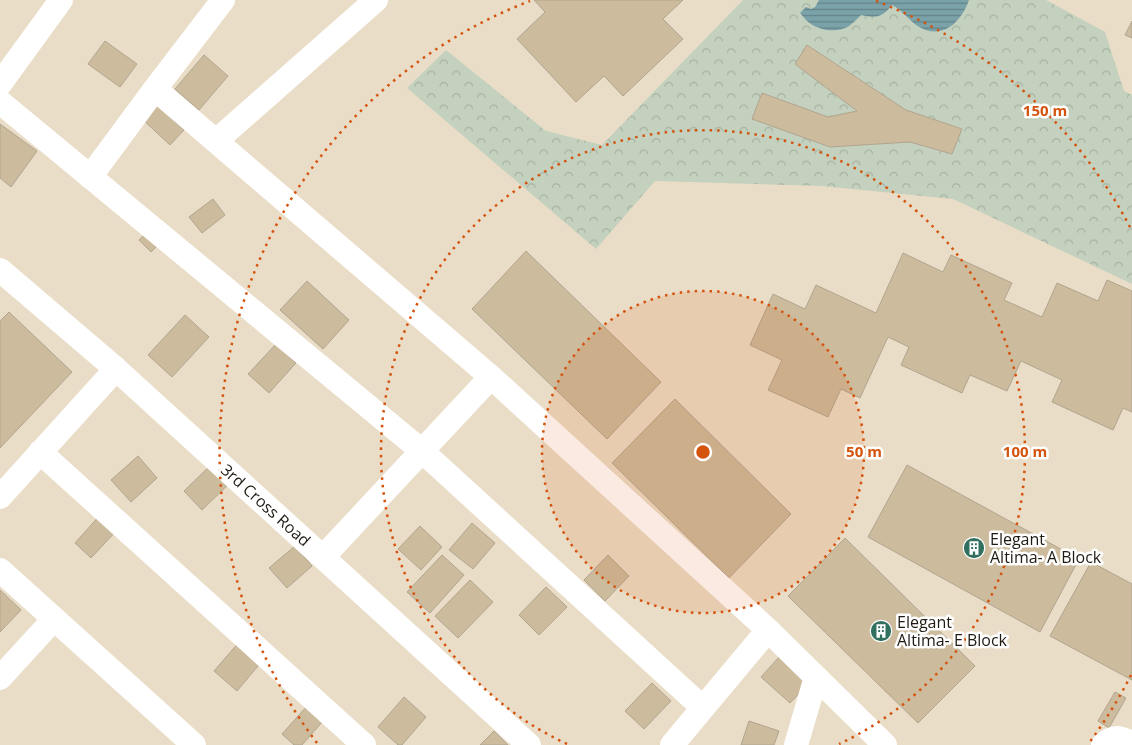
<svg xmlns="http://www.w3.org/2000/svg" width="1132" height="745" font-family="'Open Sans',sans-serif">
	<defs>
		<pattern id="park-crowns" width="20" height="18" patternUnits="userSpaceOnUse" patternTransform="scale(1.25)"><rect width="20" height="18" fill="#c3d1be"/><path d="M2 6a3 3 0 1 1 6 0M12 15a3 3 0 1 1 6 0" fill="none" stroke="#a7b3a2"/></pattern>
		<pattern id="water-rules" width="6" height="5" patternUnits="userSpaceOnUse" patternTransform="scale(1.25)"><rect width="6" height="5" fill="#7aa2a9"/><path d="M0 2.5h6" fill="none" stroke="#638388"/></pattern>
	</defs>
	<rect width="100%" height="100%" fill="#eaddc7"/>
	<path fill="url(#park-crowns)" d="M743,0H1046L1105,32L1124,91L1132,95V284L953,199L821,186L655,181L596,249L407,88L446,50L546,131L602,145Z"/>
	<path fill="url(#water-rules)" d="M819,0H969C961,23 941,42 916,25C908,19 902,10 892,5C882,18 876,18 861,15C857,19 853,23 849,26C838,33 822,31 811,24C807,22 803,16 800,13L806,7L811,9L815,7Z"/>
	<path fill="#ccbb9d" stroke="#b1a590" d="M534,0H683L663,19L683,39L623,96L604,76L576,102L517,39L545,12Z
		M1132,21V38L1125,35Z
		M105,41L137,64L120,87L88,64Z
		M807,45L906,110L962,129L952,154L910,142L830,147L752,119L762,93L828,117L857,111L795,64Z
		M204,55L228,76L199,110L175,89Z
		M154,102L184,130L170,145L140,117Z
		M0,124L37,151L11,187L0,178Z
		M213,199L225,215L202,233L189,217Z
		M149,230L161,242L151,252L139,240Z
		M526,251L661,382L607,439L472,309Z
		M903,253L943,272L951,255L1012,283L1004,300L1042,317L1057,283L1098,301L1107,280L1132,291V412L1123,408L1113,430L1052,402L1062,380L1021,361L1007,391L970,375L962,393L901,365L909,347L888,337L860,398L841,389L828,417L768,390L782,360L750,345L773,294L805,309L816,285L876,313Z
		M307,281L349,320L323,349L280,310Z
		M9,312L72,372L0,448V321Z
		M185,315L209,337L172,377L148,355Z
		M276,344L296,363L269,393L248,374Z
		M675,399L791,514L729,578L612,463Z
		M138,456L157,478L131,502L111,480Z
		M215,461L233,480L202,510L184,491Z
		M907,465L1079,559L1040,632L868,537Z
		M101,514L118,529L91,558L75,543Z
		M472,523L495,543L473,569L449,550Z
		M420,526L442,547L421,570L398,549Z
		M845,538L975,666L918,723L788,596Z
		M295,546L312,566L287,588L269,568Z
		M442,555L464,575L430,613L407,592Z
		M608,555L629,576L605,601L584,580Z
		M1091,562L1132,584V680L1050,636Z
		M470,580L493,602L458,638L435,616Z
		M546,587L567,607L539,635L519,615Z
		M0,590L21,610L0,632Z
		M240,641L263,660L237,691L214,671Z
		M780,656L809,683L790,703L761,677Z
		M652,683L671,701L644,729L625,711Z
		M1115,692L1126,698L1109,728L1098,721Z
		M404,697L426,717L402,745H398L378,727Z
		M307,706L323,721L302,745H294L282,734Z
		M749,721L779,731L774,745H741Z
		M494,731L508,745H480Z"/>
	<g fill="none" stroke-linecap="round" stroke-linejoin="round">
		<path stroke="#fff" stroke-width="24" d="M0,84L61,0
			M155,89L491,377L768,630L885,745
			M0,102L422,451L703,708
			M216,141L376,0
			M90,177L155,89L223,0
			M0,270L116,369L529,745
			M40,452L364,745
			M0,497L116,369
			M323,557L491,377
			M0,570L194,745
			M0,678L54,619
			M672,745L768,630
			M796,745L816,677
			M1103,745C1113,735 1120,737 1132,743"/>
	</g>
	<circle cx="703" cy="452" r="161" fill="#d4530d" fill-opacity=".12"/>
	<g fill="none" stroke="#d4530d" stroke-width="2.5" stroke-dasharray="2.5 5">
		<circle cx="703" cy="452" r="161"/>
		<path d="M567 744A322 322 0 1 1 839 744"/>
		<path d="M1131 675A483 483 0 0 1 1089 743M317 743A483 483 0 0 1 530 1M876 1A483 483 0 0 1 1131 229"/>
	</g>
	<defs>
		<g id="building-disc" transform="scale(1.125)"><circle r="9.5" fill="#31705e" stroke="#fff"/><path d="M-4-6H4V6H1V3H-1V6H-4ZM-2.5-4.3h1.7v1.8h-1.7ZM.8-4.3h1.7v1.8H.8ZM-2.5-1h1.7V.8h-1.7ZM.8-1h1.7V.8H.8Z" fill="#fff"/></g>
	</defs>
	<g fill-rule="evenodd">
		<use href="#building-disc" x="974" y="548"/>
		<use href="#building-disc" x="881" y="631"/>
	</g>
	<g text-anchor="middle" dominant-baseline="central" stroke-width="5" stroke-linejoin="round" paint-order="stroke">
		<g font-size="16" fill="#1f1b13" stroke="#fff">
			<text transform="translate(266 505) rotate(42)">3rd Cross Road</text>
		</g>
		<g font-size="16" fill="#1f1b13" stroke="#fff" text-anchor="start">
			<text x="990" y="539">Elegant<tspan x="990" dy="18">Altima- A Block</tspan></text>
			<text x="897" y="622">Elegant<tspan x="897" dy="18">Altima- E Block</tspan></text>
		</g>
	</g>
	<circle cx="703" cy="452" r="8" fill="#d4530d" stroke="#fff" stroke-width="2.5"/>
	<g font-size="15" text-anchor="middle" font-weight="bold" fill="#d4530d" stroke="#fff" stroke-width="5" stroke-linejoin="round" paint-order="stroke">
		<text x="1045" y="116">150 m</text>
		<text x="864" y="457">50 m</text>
		<text x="1025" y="457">100 m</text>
	</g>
</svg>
